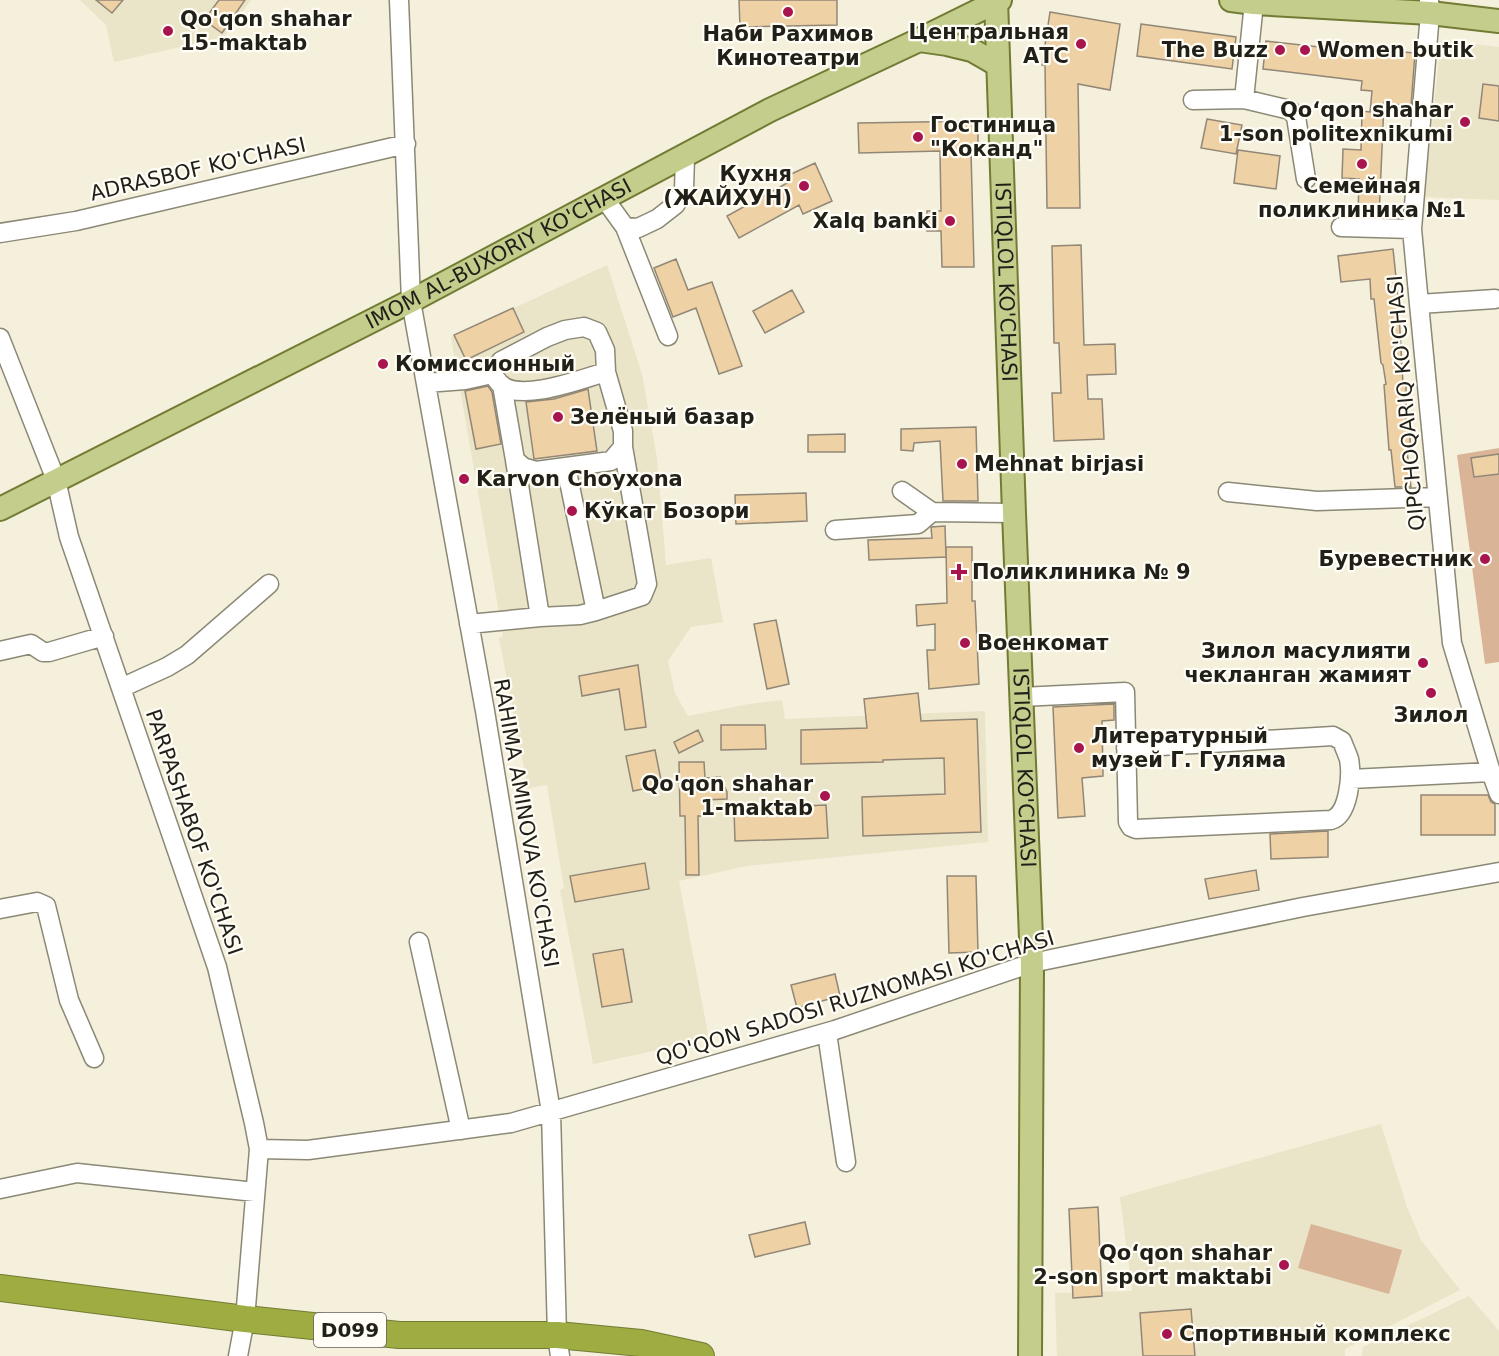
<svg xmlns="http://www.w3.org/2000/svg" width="1499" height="1356" font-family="'DejaVu Sans',sans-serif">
	<rect width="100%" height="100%" fill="#f4f0dc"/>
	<path fill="#eae4c8" d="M80,0H251L224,37L114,62L106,25Z
		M1441,40L1499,47V200L1424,197Z
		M607,265L642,374L657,458L666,565L711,558L723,622L691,627L668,661L675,693L688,716L749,704L782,700L785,719L985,711L988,842L747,866L679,881L709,1039L593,1064L560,890L564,888L547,785L528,788L499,638L503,636L451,337Z
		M1381,1124L1407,1207L1421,1240L1460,1290L1345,1349V1356H1057L1055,1293L1132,1291L1120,1197Z
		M1469,1296L1499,1331V1356H1362L1363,1347Z"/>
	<path fill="#d9b497" d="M1499,448V662L1485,664L1457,455Z
		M1311,1224L1402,1250L1389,1294L1298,1268Z"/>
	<path fill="#eed1a4" stroke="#928777" stroke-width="1.5" d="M96,0H123L112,13Z
		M219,0H245L222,33L204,20Z
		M739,0H837V25L740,27Z
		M1050,12L1120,24L1110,90L1078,84L1080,208H1047L1045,65H1042Z
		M1141,24L1236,37L1232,69L1137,56Z
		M1266,41L1364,52V49L1415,53L1411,106L1384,103L1379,217L1358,216L1359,179L1342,178L1343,149L1361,150L1362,111L1370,112L1372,91L1361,90L1362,81L1263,69Z
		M1483,84L1499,86V121L1479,118Z
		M1207,119L1242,125L1236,154L1201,148Z
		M978,121V151H971L974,267H942L941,231H927V211H941L940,151L859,153L858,123Z
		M1238,150L1280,156L1276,189L1234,183Z
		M815,163L832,201L803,214L799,205L739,238L727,216L789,182L787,176Z
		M1081,245L1084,345L1115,344L1116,374L1087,375L1088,399H1102L1104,439L1054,441L1052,393H1061L1059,343H1054L1052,246Z
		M1393,249L1398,296L1403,384H1406V428L1409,427L1411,450H1407L1411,487H1395L1391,450H1389L1384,385L1386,384L1383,365L1381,363L1374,299H1371L1370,279L1341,282L1338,256Z
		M676,259L688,290L712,282L742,366L719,374L696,308L673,317L654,268Z
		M792,290L804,312L765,333L753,311Z
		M513,308L524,332L466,360L454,335Z
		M488,386L492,392L501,444L476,449L465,391Z
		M588,389L597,451L534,459L526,402L554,399Z
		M976,427L978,501H943L940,441L914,443L913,451L901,450V429Z
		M845,434V452H808V435Z
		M1499,454V474L1474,477L1471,458Z
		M806,493L807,521L736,524L735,495Z
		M945,526L946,557L869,560L868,540L932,538L931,527Z
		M946,547H972V601H975L979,684L929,689L927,650H935V624L917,626L916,605L947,603Z
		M776,620L789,684L767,689L754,624Z
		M638,665L646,727L625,730L619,689L582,696L579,676Z
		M918,693L921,721L977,719L981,832L863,836L862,797L945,794L944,758L883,760V762L801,764V730L867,728L864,699Z
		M1114,704V720L1102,721L1103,776L1082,778L1085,816L1058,818L1053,707Z
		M721,725H765L766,749L721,750Z
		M698,730L703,741L679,753L674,742Z
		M655,750L662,785L633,791L626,756Z
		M679,762H704L705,778L720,777L727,792V799L705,800V816H698L699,875H686L685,816H680Z
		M1421,795H1488L1491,802L1495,804V835H1421Z
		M826,805L828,838L735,841L734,809Z
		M1328,831V857L1271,859L1270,834Z
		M645,863L649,889L575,902L570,876Z
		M1256,870L1259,890L1209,899L1205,879Z
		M947,876H976L978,952L949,953Z
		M623,949L632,1002L602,1007L593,954Z
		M835,974L840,996L797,1008L791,985Z
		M1098,1207L1102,1296L1073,1298L1069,1209Z
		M805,1222L810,1244L755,1257L749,1235Z
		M1191,1309L1195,1356H1143L1140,1313Z"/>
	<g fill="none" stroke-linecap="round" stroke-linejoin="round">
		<g stroke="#8b8875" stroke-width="21">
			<path id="minor" d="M399,0L411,301L485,711L551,1112L557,1335L560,1356
				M1429,0L1430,13L1412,229L1419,304L1452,643L1491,772L1499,794
				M1244,99L1290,110L1296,117L1306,179
				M1193,100L1244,99L1254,3
				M604,198L625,227L638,228L657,219L675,205L684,190L685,156
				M625,227L668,336
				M1341,227L1412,229
				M0,233L76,221L406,144
				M1419,304L1495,299
				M0,338L56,480L69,537L217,967L254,1123L259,1149L245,1319L238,1356
				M426,383L465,380L492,374L501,361L547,337L565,330L584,327L597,332L605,350L606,372C581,379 523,402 501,385C498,382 495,377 492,374
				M502,385L515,460L523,467L536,471L611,461L623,447V431L606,372
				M902,491L932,512L1014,513
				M1228,492L1317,501L1437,497
				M835,530L918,524L932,512
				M596,611L642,596L647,584L623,447
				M540,617L580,615L596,611L566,467
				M469,624L540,617L515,460
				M0,651L31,644L43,652H49L104,636
				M121,688L167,667L187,655L269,584
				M1021,697L1125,692L1128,822L1131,827L1136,829L1331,820C1349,815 1352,775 1349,759C1347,753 1344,747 1342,741L1333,736L1126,748
				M1351,779L1491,772
				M0,909L37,902L46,906L69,1000L94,1058
				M419,942L461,1130
				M827,1033L846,1162
				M259,1149L308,1150L511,1123L835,1030L1032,963L1303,907L1499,872
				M0,1189L77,1173L255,1192"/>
		</g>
		<g stroke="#727b33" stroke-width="26">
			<g id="major">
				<path id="s1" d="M996,0L1014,513L1032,963L1030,1356"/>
				<path d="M1231,0L1254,3L1430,13L1499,21"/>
				<path d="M919,40L947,44L972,50L998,65"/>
				<path id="s2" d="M0,509L411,301L770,110L919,40L1000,0"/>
			</g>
		</g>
		<g stroke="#727b33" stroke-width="28">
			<path id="highway" d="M0,1288L245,1319L399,1335H557L641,1343L701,1356"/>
		</g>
		<use href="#minor" stroke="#fff" stroke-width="18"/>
		<use href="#major" stroke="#c5cd8d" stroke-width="22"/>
		<use href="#highway" stroke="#9eac41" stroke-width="26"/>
	</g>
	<g fill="#a8154e" stroke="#fffdf5" stroke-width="2">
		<circle cx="788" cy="12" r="6"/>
		<circle cx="168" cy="31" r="6"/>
		<circle cx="1081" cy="44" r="6"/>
		<circle cx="1280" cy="50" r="6"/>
		<circle cx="1305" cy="50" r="6"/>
		<circle cx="1465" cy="122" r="6"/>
		<circle cx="918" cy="137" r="6"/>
		<circle cx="1362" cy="164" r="6"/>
		<circle cx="804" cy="186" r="6"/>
		<circle cx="950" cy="221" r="6"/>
		<circle cx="383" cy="364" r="6"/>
		<circle cx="558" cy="417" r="6"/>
		<circle cx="962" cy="464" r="6"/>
		<circle cx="464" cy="479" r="6"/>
		<circle cx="572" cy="511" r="6"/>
		<circle cx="1485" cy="559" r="6"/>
		<path d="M956 563h6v6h6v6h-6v6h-6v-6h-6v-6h6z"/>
		<circle cx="965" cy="643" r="6"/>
		<circle cx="1423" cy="663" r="6"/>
		<circle cx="1431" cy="693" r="6"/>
		<circle cx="1079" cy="748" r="6"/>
		<circle cx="825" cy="796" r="6"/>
		<circle cx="1284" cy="1265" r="6"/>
		<circle cx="1167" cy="1334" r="6"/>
	</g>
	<g text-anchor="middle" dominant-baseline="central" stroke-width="4.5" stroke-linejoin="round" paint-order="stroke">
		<rect fill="#fffdf5" stroke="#63625a" stroke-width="1.5" x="314" y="1313" width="72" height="34" rx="4.5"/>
		<g font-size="20" font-weight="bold" fill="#201f18">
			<text x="350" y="1330">D099</text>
		</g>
		<g font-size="21" font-weight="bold" fill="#201f18" stroke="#fffdf5" text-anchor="start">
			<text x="180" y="19">Qo'qon shahar<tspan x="180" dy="24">15-maktab</tspan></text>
			<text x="1069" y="32" text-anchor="end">Центральная<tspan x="1069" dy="24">АТС</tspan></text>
			<text x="788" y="34" text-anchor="middle">Наби Рахимов<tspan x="788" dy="24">Кинотеатри</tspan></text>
			<text x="1268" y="50" text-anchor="end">The Buzz</text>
			<text x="1317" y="50">Women butik</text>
			<text x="1453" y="110" text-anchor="end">Qoʻqon shahar<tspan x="1453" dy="24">1-son politexnikumi</tspan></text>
			<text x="930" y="125">Гостиница<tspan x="930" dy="24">"Коканд"</tspan></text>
			<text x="792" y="174" text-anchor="end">Кухня<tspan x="792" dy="24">(ЖАЙХУН)</tspan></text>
			<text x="1362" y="186" text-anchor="middle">Семейная<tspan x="1362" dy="24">поликлиника №1</tspan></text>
			<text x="938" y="221" text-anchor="end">Xalq banki</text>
			<text x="395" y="364">Комиссионный</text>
			<text x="570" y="417">Зелёный базар</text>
			<text x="974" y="464">Mehnat birjasi</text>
			<text x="476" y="479">Karvon Choyxona</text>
			<text x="584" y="511">Кўкат Бозори</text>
			<text x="1473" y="559" text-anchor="end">Буревестник</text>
			<text x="972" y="572">Поликлиника № 9</text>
			<text x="977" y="643">Военкомат</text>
			<text x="1411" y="651" text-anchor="end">Зилол масулияти<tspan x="1411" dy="24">чекланган жамият</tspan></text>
			<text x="1431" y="715" text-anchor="middle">Зилол</text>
			<text x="1091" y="736">Литературный<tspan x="1091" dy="24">музей Г. Гуляма</tspan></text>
			<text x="813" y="784" text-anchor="end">Qo'qon shahar<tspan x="813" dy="24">1-maktab</tspan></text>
			<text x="1272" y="1253" text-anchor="end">Qo‘qon shahar<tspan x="1272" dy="24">2-son sport maktabi</tspan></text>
			<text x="1179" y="1334">Спортивный комплекс</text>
		</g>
		<g font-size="21" fill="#201f18" stroke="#fffdf5">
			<text transform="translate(198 169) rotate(-13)">ADRASBOF KO'CHASI</text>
			<text stroke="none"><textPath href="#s2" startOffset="560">IMOM AL-BUXORIY KO'CHASI</textPath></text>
			<text stroke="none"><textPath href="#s1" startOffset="282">ISTIQLOL KO'CHASI</textPath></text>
			<text transform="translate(1406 403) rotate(-95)">QIPCHOQARIQ KO'CHASI</text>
			<text stroke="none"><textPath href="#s1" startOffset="768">ISTIQLOL KO'CHASI</textPath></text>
			<text transform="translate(526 823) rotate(80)">RAHIMA AMINOVA KO'CHASI</text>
			<text transform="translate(194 832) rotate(71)">PARPASHABOF KO'CHASI</text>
			<text transform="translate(855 998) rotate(-17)">QO'QON SADOSI RUZNOMASI KO'CHASI</text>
		</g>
	</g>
</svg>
